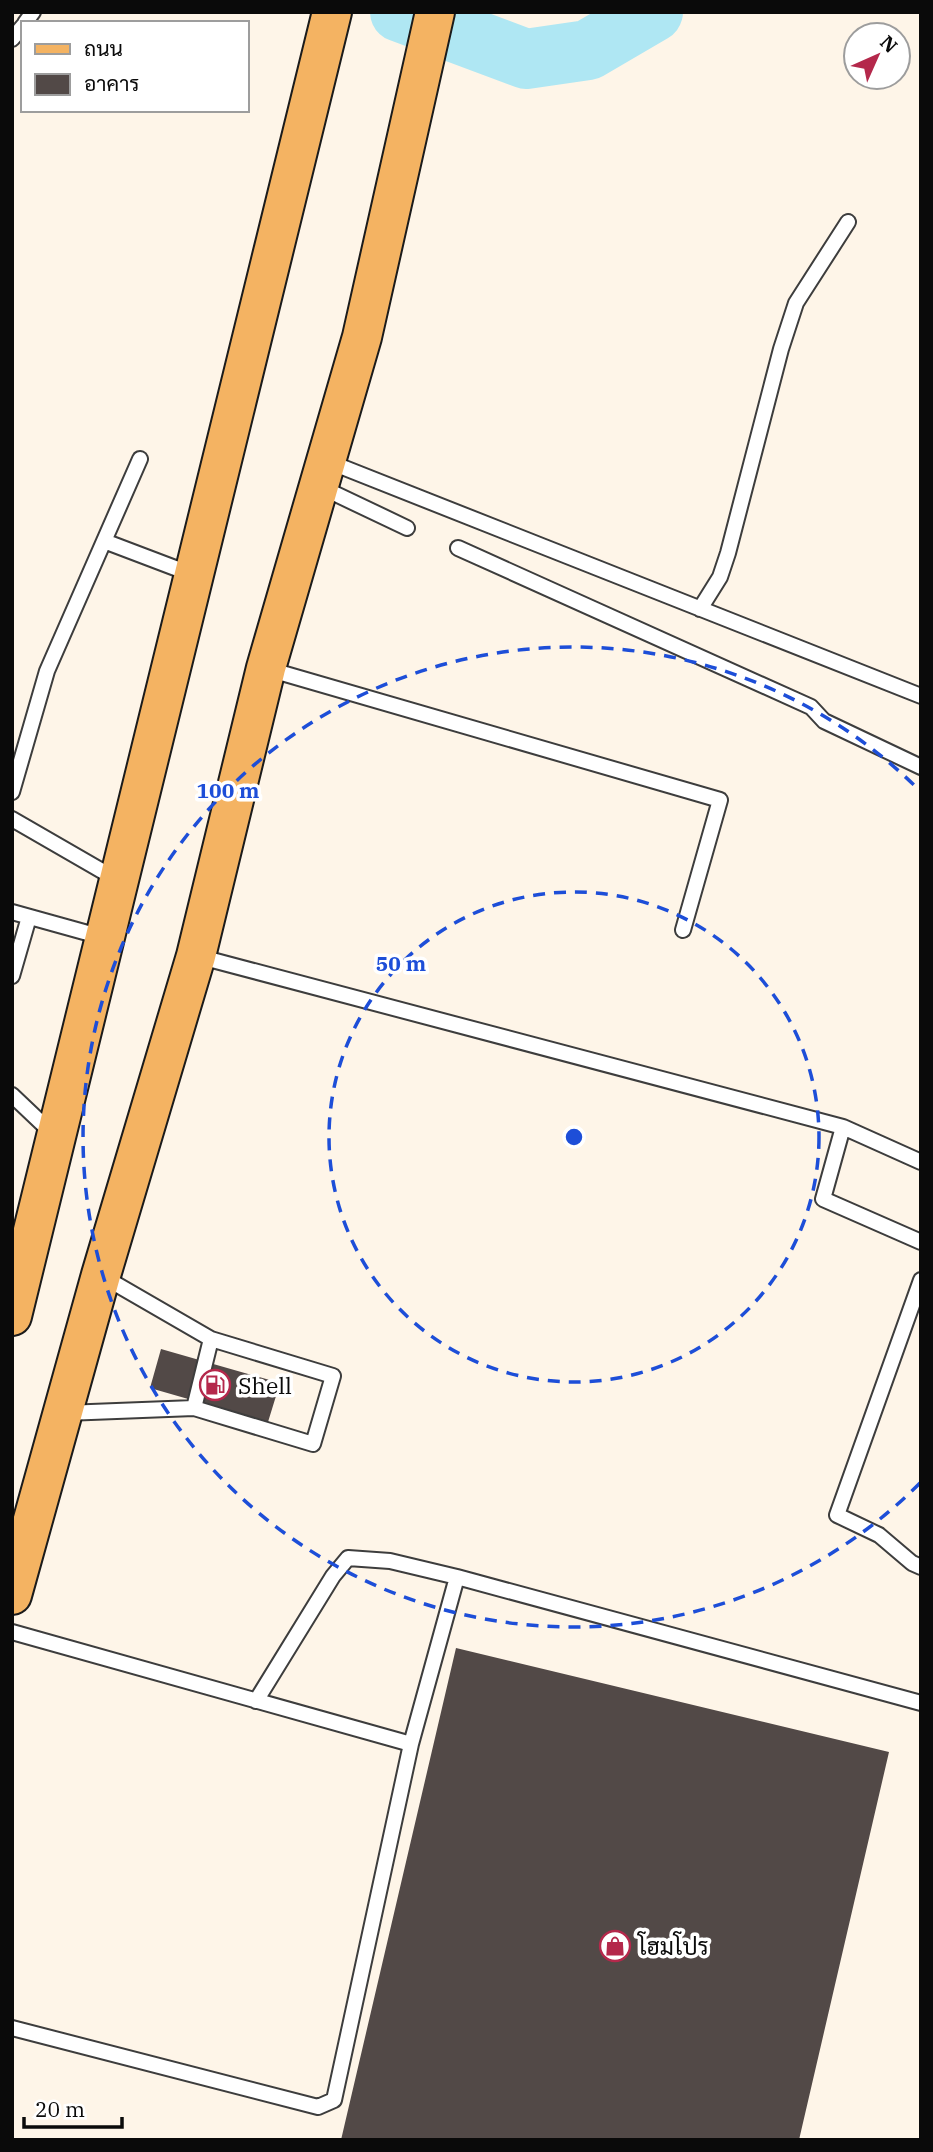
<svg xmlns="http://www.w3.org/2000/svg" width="933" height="2152" font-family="'IBM Plex Serif',Sarabun,serif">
	<rect width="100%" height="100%" fill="#fef5e8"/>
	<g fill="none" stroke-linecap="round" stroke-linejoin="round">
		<path stroke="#afe7f3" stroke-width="60" d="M400,12L526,59L588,50L653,12"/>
	</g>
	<path fill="#524947" d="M161,1349L280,1383L268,1422L150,1388Z
		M456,1648L889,1752L799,2140H341Z"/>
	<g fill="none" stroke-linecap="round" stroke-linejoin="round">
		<g stroke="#3d3d3d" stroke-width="18">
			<path id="lane" d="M25,23L33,12
				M12,39L23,26
				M327,461L921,696
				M321,487L407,528
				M104,541L191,574
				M458,548L811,707L824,721L921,767
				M700,609L720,577L728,553L781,349L796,303L848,222
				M268,669L720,800L683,930
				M12,792L47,671L140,459
				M12,819L116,879
				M12,912L102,937
				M197,956L843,1127L921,1162
				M12,976L29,917
				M12,1095L52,1133
				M843,1127L823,1199L921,1242
				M921,1280L837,1515L879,1535L912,1563L921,1567
				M194,1408L313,1444L333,1376L211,1339
				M65,1413L194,1408L211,1339L102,1276
				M12,1632L411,1744
				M256,1701L333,1576L348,1558L390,1561L457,1577
				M12,2028L318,2107L334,2100L411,1744L457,1577L921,1703"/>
		</g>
		<g stroke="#1b1b1b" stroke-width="42">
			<path id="primary" d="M12,1316L332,12
				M12,1595L101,1275L196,956L266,668L362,337L435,12"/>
		</g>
		<use href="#lane" stroke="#fff" stroke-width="14"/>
		<use href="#primary" stroke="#f4b362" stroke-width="38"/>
	</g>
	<g fill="none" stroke="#1d4ed8" stroke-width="3.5" stroke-dasharray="12 9">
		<circle cx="574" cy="1137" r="245"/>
		<path d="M920 1483A490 490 0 1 1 920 791"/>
	</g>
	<defs>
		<g id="fuel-ring" transform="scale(1.575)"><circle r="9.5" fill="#fff" stroke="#b4284b" stroke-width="1.5"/><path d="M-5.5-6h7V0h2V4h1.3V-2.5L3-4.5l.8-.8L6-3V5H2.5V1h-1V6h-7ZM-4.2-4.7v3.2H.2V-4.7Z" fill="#b4284b"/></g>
		<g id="shop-ring" transform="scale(1.575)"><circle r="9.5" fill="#fff" stroke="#b4284b" stroke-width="1.5"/><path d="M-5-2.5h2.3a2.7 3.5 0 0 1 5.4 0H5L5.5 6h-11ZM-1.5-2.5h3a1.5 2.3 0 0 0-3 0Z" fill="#b4284b"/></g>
	</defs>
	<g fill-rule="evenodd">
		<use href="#fuel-ring" x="215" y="1385"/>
		<use href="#shop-ring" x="615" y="1946"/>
	</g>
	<g text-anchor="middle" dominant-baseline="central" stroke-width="7" stroke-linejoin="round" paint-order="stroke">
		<g font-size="23" fill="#0a0a0a" stroke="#fff" text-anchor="start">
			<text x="238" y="1385">Shell</text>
			<text x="638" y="1946">โฮมโปร</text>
		</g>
	</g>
	<circle cx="574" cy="1137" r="10" fill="#1d4ed8" stroke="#fff" stroke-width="3.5"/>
	<g font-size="21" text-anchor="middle" font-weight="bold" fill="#1d4ed8" stroke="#fff" stroke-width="7" stroke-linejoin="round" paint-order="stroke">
		<text x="228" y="798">100 m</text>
		<text x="401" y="971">50 m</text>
	</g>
	<rect width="933" height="2152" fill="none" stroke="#0a0a0a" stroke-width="28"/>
	<rect x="21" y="21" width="228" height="91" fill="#ffffff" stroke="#9d9d9d" stroke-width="2"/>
	<rect x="35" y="44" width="35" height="10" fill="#f4b362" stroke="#9d9d9d" stroke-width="2"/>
	<text x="84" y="56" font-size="21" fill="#0a0a0a">ถนน</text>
	<rect x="35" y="74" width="35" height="21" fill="#524947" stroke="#9d9d9d" stroke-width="2"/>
	<text x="84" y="91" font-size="21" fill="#0a0a0a">อาคาร</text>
	<g transform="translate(877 56) rotate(45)"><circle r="33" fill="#ffffff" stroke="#9d9d9d" stroke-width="2"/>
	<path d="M0-5L12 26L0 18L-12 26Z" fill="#b4284b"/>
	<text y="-10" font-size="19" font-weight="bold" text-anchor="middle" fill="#0a0a0a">N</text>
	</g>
	<path d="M24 2117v10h98v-10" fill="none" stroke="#0a0a0a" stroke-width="3.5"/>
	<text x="35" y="2117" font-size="21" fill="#0a0a0a" stroke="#ffffff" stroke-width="5" paint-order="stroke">20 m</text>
</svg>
